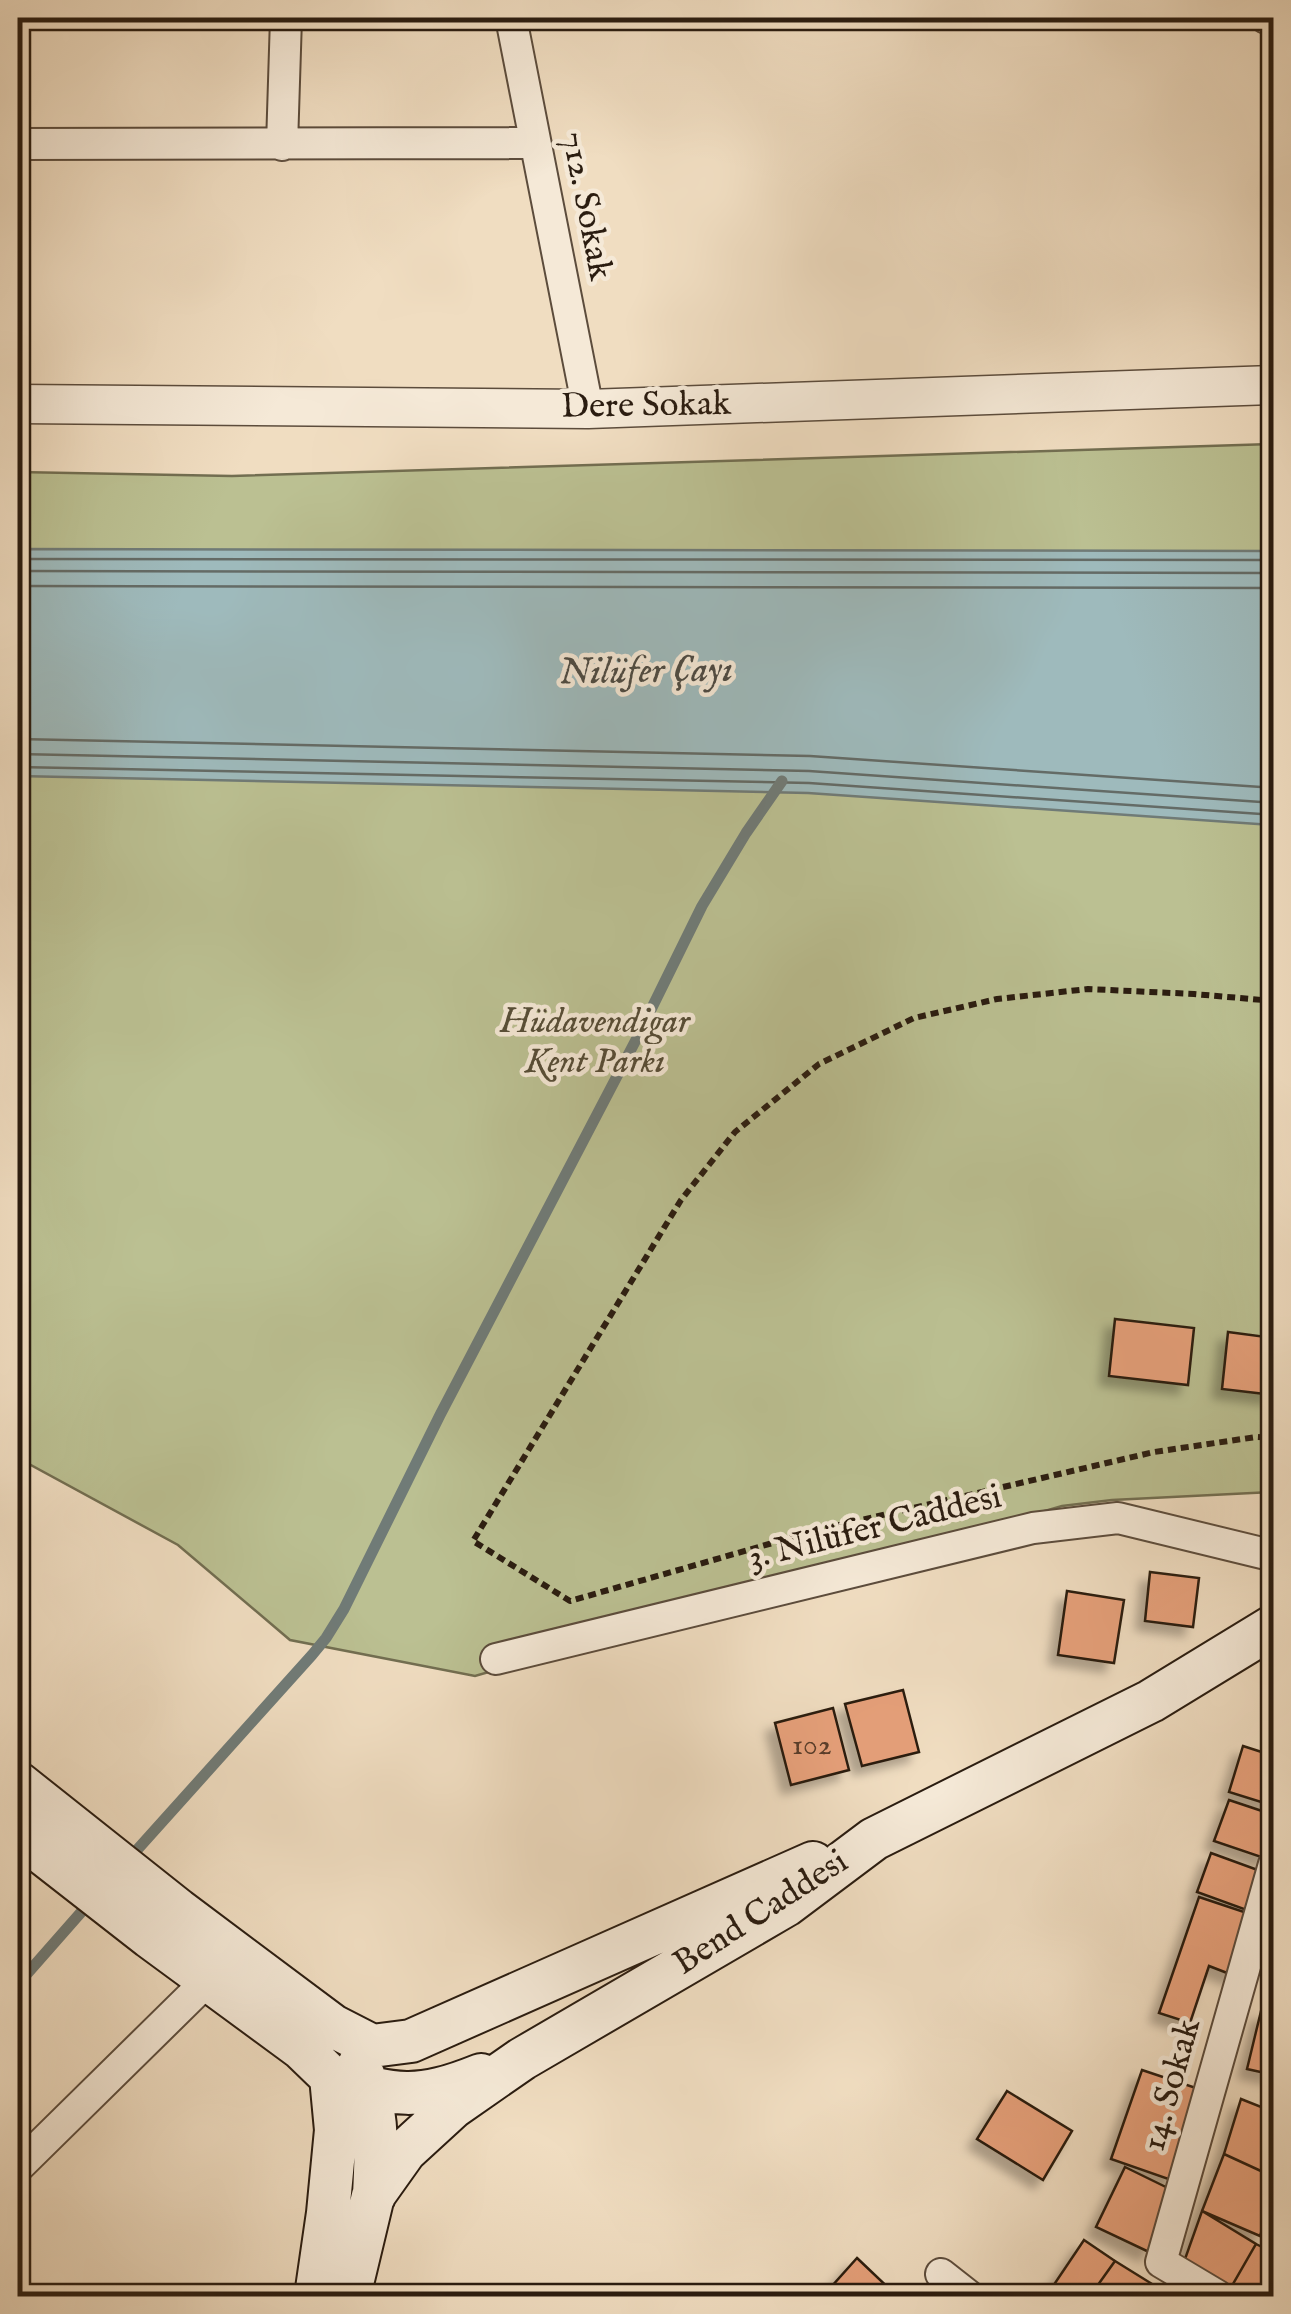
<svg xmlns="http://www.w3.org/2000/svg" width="1291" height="2314" font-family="'IM FELL English',serif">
	<defs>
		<filter id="shadow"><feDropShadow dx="-9" dy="9" stdDeviation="5" flood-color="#0004"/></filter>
	</defs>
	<rect width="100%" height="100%" fill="#f0ddc1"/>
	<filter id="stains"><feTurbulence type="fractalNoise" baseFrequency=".002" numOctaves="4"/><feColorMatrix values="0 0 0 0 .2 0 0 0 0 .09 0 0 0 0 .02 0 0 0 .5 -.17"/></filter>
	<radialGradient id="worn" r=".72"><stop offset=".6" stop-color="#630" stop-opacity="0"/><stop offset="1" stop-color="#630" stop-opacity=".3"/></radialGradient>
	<path fill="#bbc092" stroke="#726e51" stroke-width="2.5" d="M1273,444V1492L1112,1500L1062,1506L475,1676L290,1640L178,1545L18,1458V472L232,476Z"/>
	<path fill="#9ebabc" stroke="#707b77" stroke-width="2.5" d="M18,549L1273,551V825L808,793L18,776Z"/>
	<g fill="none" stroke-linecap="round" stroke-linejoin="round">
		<path stroke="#646b66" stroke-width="2.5" d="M18,559L1274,560
			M18,571L1274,573
			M18,586L1274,588
			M18,739L810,756L1274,788
			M18,754L809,771L1274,803
			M18,767L809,783L1274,815"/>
		<path stroke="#707b77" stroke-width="11" d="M127,1861L312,1655L326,1638L344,1609L440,1415L638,1036L702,906L746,833L782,781
			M18,1984L91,1901"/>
	</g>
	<path fill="#e6a07a" stroke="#2a1c10" stroke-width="2.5" filter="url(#shadow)" d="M1115,1319L1194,1328L1188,1385L1109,1376Z
		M1228,1332L1274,1338V1395L1222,1389Z
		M1150,1572L1199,1578L1193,1627L1145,1621Z
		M1067,1591L1124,1600L1114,1663L1058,1655Z
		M903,1690L919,1752L862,1766L845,1704Z
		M833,1708L849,1770L791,1785L775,1723Z
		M1243,1746L1274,1756V1806L1229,1792Z
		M1229,1800L1274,1815V1840L1267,1859L1214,1841Z
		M1211,1853L1266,1873L1252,1912L1197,1892Z
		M1199,1897L1256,1916L1235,1976L1209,1966L1190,2023L1159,2013Z
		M1261,2011L1274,2015V2075L1247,2069Z
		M1142,2070L1205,2091L1174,2181L1111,2159Z
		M1007,2091L1072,2131L1043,2180L977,2139Z
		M1241,2099L1274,2112V2177L1224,2154Z
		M1224,2154L1274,2177V2195L1260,2236L1202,2211Z
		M1125,2167L1178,2193L1149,2252L1096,2227Z
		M1202,2211L1256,2244L1229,2291L1185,2259Z
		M1084,2240L1115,2261L1090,2296H1056L1049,2292Z
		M1256,2244L1274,2253V2296H1239L1229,2291Z
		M857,2258L897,2296H823Z
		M1115,2261L1165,2292L1162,2296H1090Z"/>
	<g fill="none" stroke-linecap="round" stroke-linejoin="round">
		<g stroke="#5c4c3c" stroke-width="34">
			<path id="minor" d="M511,18L588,409
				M1266,18L1274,19
				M18,144L535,143
				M282,145L286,18
				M496,1659L1033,1528L1118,1518L1274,1556
				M18,2167L209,1979
				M941,2274L969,2296
				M1218,2296L1161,2262L1274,1864"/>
		</g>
		<g stroke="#5c4c3c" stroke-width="41">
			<path id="tertiary" d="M18,404L588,409L1274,385"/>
		</g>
		<g stroke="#2a1c10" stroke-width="46">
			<path id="secondary" d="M18,1783L178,1910L333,2026L372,2046L411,2041L813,1863
				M18,1834L150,1937L301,2048L331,2077L336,2130L328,2213L316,2296
				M359,2065C380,2109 376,2148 374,2196
				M331,2077C397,2096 416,2101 481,2075
				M349,2296L373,2196L405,2151L453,2107L522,2059L786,1905L874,1839L1151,1701L1274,1626"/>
		</g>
		<path stroke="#2a1c10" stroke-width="6" stroke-dasharray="8 5" stroke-linecap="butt" d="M1274,1001L1194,994L1088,989L997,999L914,1018L819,1064L735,1132L681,1200L473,1541L570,1601L818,1530L1154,1452L1256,1437L1274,1438"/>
		<use href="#minor" stroke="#f5e9d7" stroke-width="30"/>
		<use href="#tertiary" stroke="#f5e9d7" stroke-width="38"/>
		<use href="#secondary" stroke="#f5e9d7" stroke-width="42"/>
	</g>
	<g text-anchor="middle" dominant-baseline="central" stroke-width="9" stroke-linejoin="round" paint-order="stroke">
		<g font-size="30" fill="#593d2a">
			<text x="812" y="1746">102</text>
		</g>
		<g font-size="35" fill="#2a1c10" stroke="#f5e9d7">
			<text transform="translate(586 206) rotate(79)">712. Sokak</text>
			<text transform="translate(646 406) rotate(-1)">Dere Sokak</text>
			<text transform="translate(875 1528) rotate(-14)">3. Nilüfer Caddesi</text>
			<text transform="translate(761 1913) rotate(-33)">Bend Caddesi</text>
			<text transform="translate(1172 2085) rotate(-74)">14. Sokak</text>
		</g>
		<g font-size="35" font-style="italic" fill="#564d37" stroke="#f5e9d7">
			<text x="595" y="1022">Hüdavendigar<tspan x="595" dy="40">Kent Parkı</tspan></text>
		</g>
		<g font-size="38" font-style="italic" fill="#4d4b44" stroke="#f5e9d7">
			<text transform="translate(646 672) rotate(-1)">Nilüfer Çayı</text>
		</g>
	</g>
	<rect width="1291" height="2314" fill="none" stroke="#f0ddc1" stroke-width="60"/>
	<rect x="20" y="20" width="1251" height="2274" fill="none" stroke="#2a1c10" stroke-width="5"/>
	<rect x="30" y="30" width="1231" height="2254" fill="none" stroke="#2a1c10" stroke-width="2.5"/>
	<rect width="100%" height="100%" filter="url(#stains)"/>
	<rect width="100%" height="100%" fill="url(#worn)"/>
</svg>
